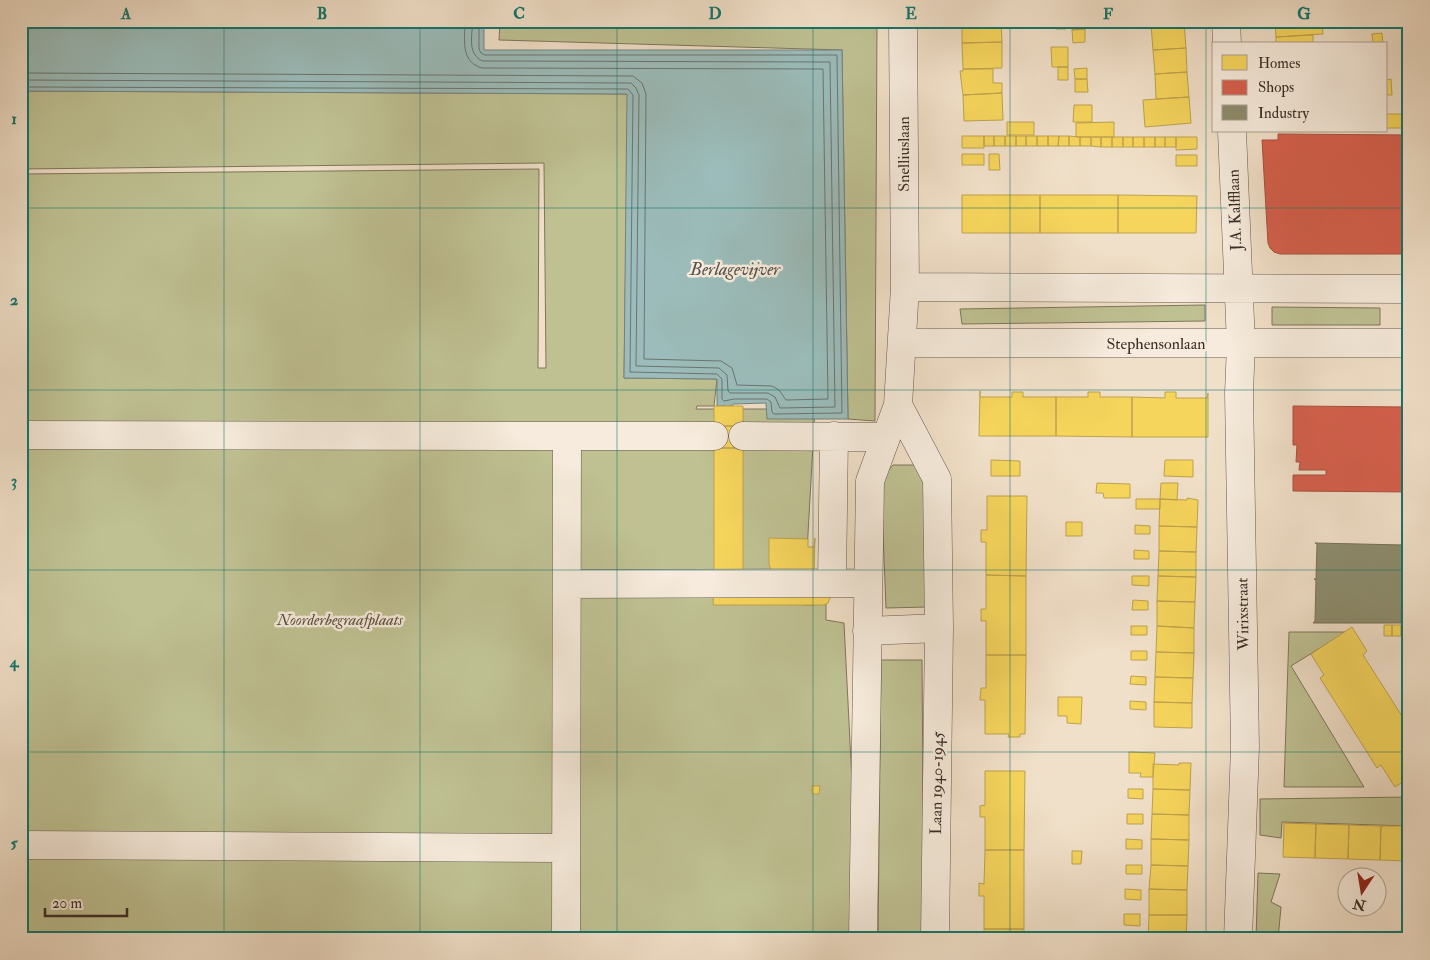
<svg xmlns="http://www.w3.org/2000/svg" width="1430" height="960" font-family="'IM FELL Double Pica',serif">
	<rect width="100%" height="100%" fill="#f1e0c9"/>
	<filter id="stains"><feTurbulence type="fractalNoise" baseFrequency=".004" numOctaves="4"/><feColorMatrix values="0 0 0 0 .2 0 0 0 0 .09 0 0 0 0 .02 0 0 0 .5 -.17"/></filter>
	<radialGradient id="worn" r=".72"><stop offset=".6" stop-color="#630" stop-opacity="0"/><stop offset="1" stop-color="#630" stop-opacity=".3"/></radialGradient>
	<path fill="#bfc193" stroke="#7e765c" d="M500,21H877L875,421L848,419L842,50L499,40Z
		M21,91L628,94L624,378L717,379L714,406H697L696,409H815L804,605L826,604V620L844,623L853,802L850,939H21V174L539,169L538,368H546L544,163L21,169Z
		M1205,305V321L962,324L960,309Z
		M1272,307L1380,308V325H1272Z
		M893,465H916L926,479L928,607L886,608L881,479Z
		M1289,632H1346L1291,666L1364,787H1284Z
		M881,660H922L924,939H878Z
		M1409,797V826L1282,822L1281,838L1260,835V799Z
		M1258,873L1280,874L1271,902L1281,907L1278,939H1256Z"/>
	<path fill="#9bbcba" stroke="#75827f" d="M21,21H484V50H842L848,419H767L766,403L733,404L732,406H717V379L624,378L627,94L21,91Z"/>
	<path fill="#f6d55c" stroke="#bea24c" d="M962,21H1001L1002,42L962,43Z
		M1056,21H1066V29H1056Z
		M1072,21H1085V29L1072,30Z
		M1151,21H1184V22L1151,25Z
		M1275,21H1322L1323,34L1276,37Z
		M1184,22L1186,48L1153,50L1151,25Z
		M1085,29V42L1073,43L1072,30Z
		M1382,33L1383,44H1373L1372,34Z
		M1313,35V44H1276V37Z
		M1002,42V68L963,69L962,43Z
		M1051,47H1068V67H1052Z
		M1186,48L1187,72L1155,74L1153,50Z
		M1058,67H1068V80H1058Z
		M1087,68V79H1075L1074,69Z
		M963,69H993V83H1002V93L963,95L960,71H963Z
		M1187,72L1189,97L1156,99L1155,74Z
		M1075,79H1087L1088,92H1075Z
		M1391,79L1392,95H1386V80Z
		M1002,93L1003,120L964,121L963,95Z
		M1189,97L1191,123L1145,127L1143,100Z
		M1074,105H1092V122H1073Z
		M1386,114H1405L1404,128H1386Z
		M1007,122H1034V135H1007Z
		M1114,122V137H1076V123Z
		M962,136H984V148H962Z
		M984,136H994V146H984Z
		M994,136H1005V146H994Z
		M1005,136H1016V146H1005Z
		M1016,136H1026V146H1016Z
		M1026,136H1037V146H1026Z
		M1037,136H1048V146H1037Z
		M1048,136H1059L1058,146H1048Z
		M1059,136H1069V146H1058Z
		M1069,136L1080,137V146H1069Z
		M1080,137H1091V146H1080Z
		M1091,137H1101V147L1091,146Z
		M1101,137H1112V147H1101Z
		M1112,137H1123V147H1112Z
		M1123,137H1133V147H1123Z
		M1133,137H1144V147H1133Z
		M1144,137H1155V147H1144Z
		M1155,137H1165V147H1155Z
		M1165,137H1176V147H1165Z
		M1176,137H1197V149L1176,150Z
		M962,154H984V165H962Z
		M989,154H999L1000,170H989Z
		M1176,155H1197V166H1176Z
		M962,195H1040V233H962Z
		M1040,195H1118V233H1040Z
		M1118,195L1197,196L1196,233H1118Z
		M980,391V397H1012V392H1023V397H1056V436H979Z
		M1088,392H1100V397H1132V437L1056,436V397H1088Z
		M1165,392H1176V398H1207L1208,393V437H1132V397L1165,398Z
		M714,406H743V426H714Z
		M714,426H743V448H714Z
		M714,448H743V575H714Z
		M991,460L1020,461V476H991Z
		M1165,460H1193V477L1164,476Z
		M1097,483L1130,484V498H1104L1103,493H1096Z
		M1161,483H1178L1177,500L1160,499Z
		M987,496H1027L1026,576L986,575V542H981V530H987Z
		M1187,498L1198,500L1197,527L1159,526L1160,499L1187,500Z
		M1136,499H1160V509H1136Z
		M1066,522H1082V536H1066Z
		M1135,525L1150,526V534H1135Z
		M1159,526L1197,527L1196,552L1159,551Z
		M769,538L808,539V547H814L815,538L814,575L771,570L769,564Z
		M1134,550L1149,551V559H1134Z
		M1159,551L1196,552V577L1158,576Z
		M986,575L1026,576V655H986V621H981V609H986Z
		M1132,576H1149V586L1132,585Z
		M1158,576L1196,577L1195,602L1157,601Z
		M714,589L830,596V598L828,603L824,605H713Z
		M1133,600L1148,601V610H1132Z
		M1157,601L1195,602L1194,628L1157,626Z
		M1384,625H1392V636H1384Z
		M1392,625H1401V636H1392Z
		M1401,625H1409V636H1401Z
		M1131,626H1147V635H1131Z
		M1157,626L1194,628V653L1156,652Z
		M1352,627L1367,651L1363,655L1409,727V778L1395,787L1381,765L1377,768L1320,678L1324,675L1311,654Z
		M1131,651H1147V660H1131Z
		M1156,652L1194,653L1193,678L1155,677Z
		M986,655H1026L1025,734H1020V737H1008L1009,734H985V700H980L981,688H986Z
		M1131,676L1146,677V685L1130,684Z
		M1155,677L1193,678L1192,703L1154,702Z
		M1058,697H1082L1081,724L1067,723V716H1058Z
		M1130,701L1146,702V710L1130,709Z
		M1154,702L1192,703V728L1154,727Z
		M1129,752L1155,753L1153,777H1140L1141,773H1129Z
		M1179,763H1191L1190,790L1153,789V764L1179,765Z
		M985,771H1025L1024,850H985V817H980V806L985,805Z
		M812,786H820L819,794H812Z
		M1128,789H1143V799L1128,798Z
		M1153,789L1190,790L1189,815L1152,814Z
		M1127,814H1143V824H1127Z
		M1152,814L1189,815V840L1151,839Z
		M1284,823L1316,824L1315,858L1283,857Z
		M1316,824L1349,825L1348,859L1315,858Z
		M1349,825L1381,826L1380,860L1348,859Z
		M1381,826H1409V861L1380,860Z
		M1126,839L1142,840V849H1126Z
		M1151,839L1189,840L1188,866L1151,865Z
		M985,850H1024V929H984V896H979V883L984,884Z
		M1072,851H1082L1081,864H1072Z
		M1126,865H1142V874H1126Z
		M1151,865L1188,866L1187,890L1149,889Z
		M1125,889L1141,890V900L1125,899Z
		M1149,889L1187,890V915H1149Z
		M1124,914H1140V926L1124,925Z
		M1149,915H1187L1186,939H1148Z
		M984,929H1024V939H984Z
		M1409,931V939H1378V932Z
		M1378,932V939H1346V934Z
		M1346,934V939H1314V935Z
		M1314,935V939H1281V937Z"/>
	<path fill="#d6604d" stroke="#a85041" d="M1278,134L1409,135V254H1280L1274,252L1270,248L1268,243L1262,140H1278Z
		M1293,406L1409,407V492L1293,491V475H1326V470H1299L1300,462H1296L1297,445H1293Z"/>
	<path fill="#8c8c6e" stroke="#746f58" d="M1315,543L1403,545L1401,623H1313L1315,621L1316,580L1314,579H1316L1317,544Z"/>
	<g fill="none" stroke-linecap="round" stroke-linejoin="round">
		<path stroke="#6c7470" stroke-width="1" d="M21,73L633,76L642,83L646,94L644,359L721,361L732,368L737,385L772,386L779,390L786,400L828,399L823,69L482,68C460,62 465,39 465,21
			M21,80L631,83L636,88L639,95L636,366L719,368L727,375L728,391L730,393H768L775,397L780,408L835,407L830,62L483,61C467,55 472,35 473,21
			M21,87L628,89L633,95L630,372L717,374L722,379V399L724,401L734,399H767L771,402L772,412L774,414L842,413L837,55H485L481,53L479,49V21"/>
		<g stroke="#69594f" stroke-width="29">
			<path id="minor" d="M1226,21L1227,44
				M1232,131L1241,344L1239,393L1245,747L1238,939
				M905,287L1409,289
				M902,343H1409
				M898,405L937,479L939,628L935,939
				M21,435L567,436L566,939
				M567,436H714
				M743,436L886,437
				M832,583L834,436
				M567,584L868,583
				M867,631L939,628
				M21,845L566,848
				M863,939L870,481L898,405L905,287L903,21"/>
		</g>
		<use href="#minor" stroke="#f6ebdc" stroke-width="28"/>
	</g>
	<path fill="none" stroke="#0f766e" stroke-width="1" stroke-opacity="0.55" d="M224,21V939M420,21V939M617,21V939M813,21V939M1010,21V939M1206,21V939M21,208H1409M21,390H1409M21,570H1409M21,752H1409"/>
	<g text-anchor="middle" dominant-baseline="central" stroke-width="5" stroke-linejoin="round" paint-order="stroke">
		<g font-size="16" fill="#3c2c26" stroke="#f6ebdc">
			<text transform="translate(904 154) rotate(-90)">Snelliuslaan</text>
			<text transform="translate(1235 210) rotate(-92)">J.A. Kalfflaan</text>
			<text x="1156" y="344">Stephensonlaan</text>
			<text transform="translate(1243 614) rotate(-91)">Wirixstraat</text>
			<text transform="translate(937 783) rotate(-89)">Laan 1940-1945</text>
		</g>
		<g font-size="16" font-style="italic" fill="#5d5141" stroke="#f6ebdc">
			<text x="340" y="620">Noorderbegraafplaats</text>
		</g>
		<g font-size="18" font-style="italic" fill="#54504b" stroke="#f6ebdc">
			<text x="735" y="269">Berlagevijver</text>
		</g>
	</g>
	<rect width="1430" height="960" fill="none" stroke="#f1e0c9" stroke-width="55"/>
	<rect x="1212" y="42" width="175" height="90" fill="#f6ebdc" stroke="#ac9f93"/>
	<rect x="1222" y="55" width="25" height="15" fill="#f6d55c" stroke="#ac9f93"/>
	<text x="1258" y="68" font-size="15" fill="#3c2c26">Homes</text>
	<rect x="1222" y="80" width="25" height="15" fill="#d6604d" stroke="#ac9f93"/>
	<text x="1258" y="92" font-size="15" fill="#3c2c26">Shops</text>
	<rect x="1222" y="105" width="25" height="15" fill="#8c8c6e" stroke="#ac9f93"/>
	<text x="1258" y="118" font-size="15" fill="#3c2c26">Industry</text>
	<g transform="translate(1362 892) rotate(192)"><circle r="24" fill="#f6ebdc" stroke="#ac9f93"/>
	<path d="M0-4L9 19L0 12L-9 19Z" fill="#8f2418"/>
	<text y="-8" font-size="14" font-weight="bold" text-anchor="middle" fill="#3c2c26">N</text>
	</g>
	<path d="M45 908v8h82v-8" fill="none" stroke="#3c2c26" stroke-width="2.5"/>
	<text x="52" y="908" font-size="15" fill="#3c2c26" stroke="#f6ebdc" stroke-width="4" paint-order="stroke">20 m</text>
	<rect x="28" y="28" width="1374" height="904" fill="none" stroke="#0f766e" stroke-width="2"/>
	<g font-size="16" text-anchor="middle" font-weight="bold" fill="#0f766e">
		<text x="126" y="19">A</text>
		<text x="322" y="19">B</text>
		<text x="519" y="19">C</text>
		<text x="715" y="19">D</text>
		<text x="911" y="19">E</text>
		<text x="1108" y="19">F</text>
		<text x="1304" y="19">G</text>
		<text x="14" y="124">1</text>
		<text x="14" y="305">2</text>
		<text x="14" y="486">3</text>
		<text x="14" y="667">4</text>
		<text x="14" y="848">5</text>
	</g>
	<rect width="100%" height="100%" filter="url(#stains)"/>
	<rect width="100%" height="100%" fill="url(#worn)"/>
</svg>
